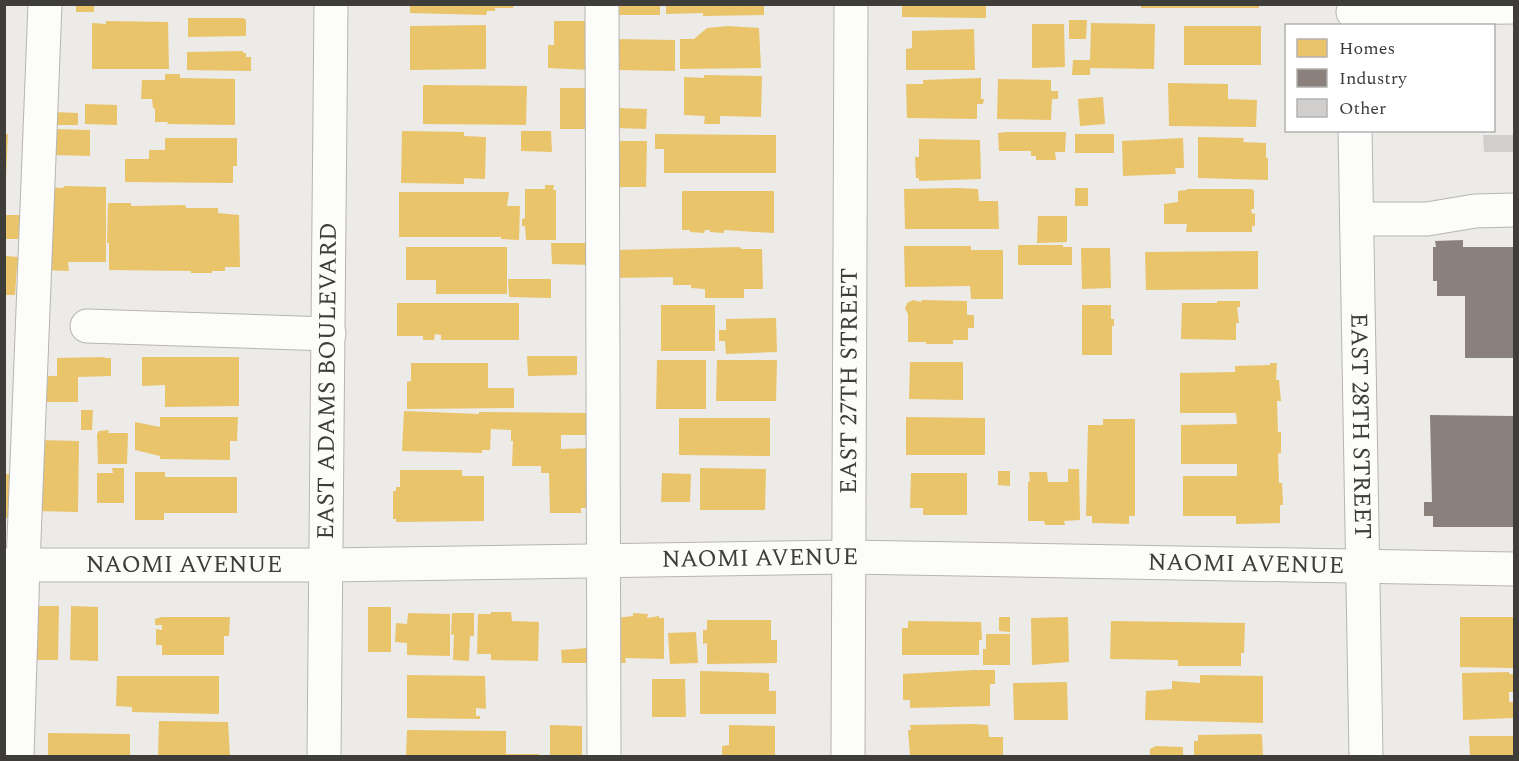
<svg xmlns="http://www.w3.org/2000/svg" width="1519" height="761" font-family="Spectral,serif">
  <rect width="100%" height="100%" fill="#ecebe7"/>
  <g fill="#e9c46a">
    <rect x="76" y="4" width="18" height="8"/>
    <polygon points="410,4 514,4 513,8 495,8 495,11 487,11 486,15 410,13"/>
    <polygon points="666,4 764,4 764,15 703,16 703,13 666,14"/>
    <polygon points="902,4 986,4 986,18 902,17"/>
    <rect x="1141" y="4" width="118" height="4"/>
    <rect x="618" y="5" width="42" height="10"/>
    <polygon points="188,18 243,18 246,20 246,36 188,37"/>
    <polygon points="1069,20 1087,20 1086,39 1069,39"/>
    <polygon points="106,21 168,22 169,69 92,69 92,23 106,24"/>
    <polygon points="554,21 591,21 591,70 548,68 548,45 554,45"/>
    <polygon points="1091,23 1155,24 1154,69 1090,68 1090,75 1072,75 1073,60 1090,60"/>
    <polygon points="1032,24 1064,24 1065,67 1032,68"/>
    <polygon points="486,25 486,69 410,70 410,26"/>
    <polygon points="728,26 759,28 761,68 680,69 680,39 694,39 707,28"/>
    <rect x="1184" y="26" width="77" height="39"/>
    <polygon points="974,29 975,70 906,70 906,49 912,48 912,31"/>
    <polygon points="616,39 675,40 675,71 616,70"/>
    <polygon points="243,51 243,53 246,53 246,57 251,57 251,71 187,70 187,52"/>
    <polygon points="165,74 180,74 180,78 235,79 235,125 167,124 168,122 155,122 155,109 153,108 152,99 141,99 142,80 165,80"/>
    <polygon points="704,75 762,76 761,117 720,116 720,124 704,124 705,116 684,115 684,77 704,78"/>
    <polygon points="981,78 981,99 984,99 983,104 977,104 977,119 907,118 906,84 923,84 923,80"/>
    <polygon points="998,79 1051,80 1051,91 1058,91 1058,99 1052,99 1051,120 997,119"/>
    <polygon points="1168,83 1228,84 1228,99 1257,100 1256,127 1169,126"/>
    <polygon points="423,85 527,86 526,125 423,124"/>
    <rect x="560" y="88" width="29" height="41"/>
    <polygon points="1103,97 1105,124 1080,126 1078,99"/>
    <polygon points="85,104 117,105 117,125 85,124"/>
    <polygon points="618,108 647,109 646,129 617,128"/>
    <polygon points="54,112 78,113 78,125 55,125"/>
    <polygon points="53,129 90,130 90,156 53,155"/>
    <polygon points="402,131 464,132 464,136 486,137 485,179 464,178 464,184 401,183"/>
    <polygon points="521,131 551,131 552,152 521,151"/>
    <polygon points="1006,132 1066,132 1065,152 1055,152 1056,160 1036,160 1036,156 1031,156 1031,151 999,151 998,133"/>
    <polygon points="4,134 8,134 6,178 4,178"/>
    <polygon points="655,134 776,135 776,173 664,173 664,149 655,149"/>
    <rect x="1075" y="134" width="39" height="19"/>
    <polygon points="1198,137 1244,138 1243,142 1266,143 1266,158 1268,158 1268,180 1198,178"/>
    <polygon points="165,138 237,138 237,166 233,166 233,183 125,182 125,159 149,159 149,150 165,150"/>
    <polygon points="1183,138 1184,168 1175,168 1176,174 1123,176 1122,141"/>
    <polygon points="919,139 980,140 981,179 919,181 919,178 916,178 915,157 919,157"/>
    <polygon points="615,141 647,141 646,187 615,187"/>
    <polygon points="545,185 554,185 553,190 556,190 556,240 526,240 525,226 522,226 522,219 525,218 525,189 545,189"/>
    <polygon points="64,186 106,187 106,262 68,262 69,271 43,270 45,187 63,188"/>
    <polygon points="958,188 978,189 979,201 998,201 999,229 905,229 904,189"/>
    <rect x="1075" y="188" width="13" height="18"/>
    <polygon points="1187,189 1252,189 1254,191 1254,209 1251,209 1252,214 1255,213 1255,226 1252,226 1252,232 1186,232 1187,224 1164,224 1164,204 1178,202 1178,191 1187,190"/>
    <polygon points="682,191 774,191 774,233 724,230 724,233 710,232 710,230 705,230 704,233 690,232 690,230 682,230"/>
    <polygon points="399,192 509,192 507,206 520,206 519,240 501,239 501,237 399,237"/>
    <polygon points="108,203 131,203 131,206 185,205 186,208 218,208 218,213 239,215 240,267 225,267 225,271 212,271 212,273 191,273 191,271 109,270 109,243 107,243"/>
    <rect x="4" y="215" width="18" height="24"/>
    <polygon points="1038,216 1067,216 1067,242 1037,243"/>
    <polygon points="551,243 592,243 591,265 552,264"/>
    <polygon points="1018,245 1063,245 1063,247 1072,247 1072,265 1018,265"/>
    <polygon points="904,246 971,246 971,250 1003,250 1003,299 971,299 970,286 905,287"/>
    <polygon points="406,247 507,247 507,294 436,294 436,280 406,280"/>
    <polygon points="740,247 741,249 762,249 763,289 744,289 744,298 705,298 705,289 691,288 691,285 673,285 673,277 614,278 614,250"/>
    <polygon points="1081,248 1110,248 1111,288 1082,289"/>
    <polygon points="1258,251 1258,289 1146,290 1145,252"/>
    <polygon points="5,256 19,257 19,266 17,266 15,295 5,295"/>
    <polygon points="508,279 551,279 551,298 509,297"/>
    <polygon points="913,300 921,302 922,300 967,301 967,315 974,315 974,328 968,328 968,340 953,340 953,344 926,344 926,342 908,342 908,314 905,309 907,303"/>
    <polygon points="1217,301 1240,301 1240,307 1237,307 1239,323 1236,323 1236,340 1181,339 1182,303 1217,303"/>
    <polygon points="397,303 519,303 519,340 441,340 441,335 435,334 434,340 423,340 423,336 397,336"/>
    <rect x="661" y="305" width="54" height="46"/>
    <polygon points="1082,305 1111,305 1111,319 1114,319 1114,326 1112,326 1112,355 1082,355"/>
    <polygon points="776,318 777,352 726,354 725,341 719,341 719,330 726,330 726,319"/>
    <polygon points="527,356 577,356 577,375 528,376"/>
    <polygon points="105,357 104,358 111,358 111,376 78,377 78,402 46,402 48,376 57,376 57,358"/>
    <polygon points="142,357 239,357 239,406 165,407 165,385 142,386"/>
    <polygon points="657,360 706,360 706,409 656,409"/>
    <polygon points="717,360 777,360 776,401 716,401"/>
    <polygon points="910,362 963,362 963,400 909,399"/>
    <polygon points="411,363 488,363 488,388 514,388 514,408 407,409 407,382 411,381"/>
    <polygon points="1270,363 1277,363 1276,380 1279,380 1281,401 1277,401 1278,432 1281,432 1281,453 1278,454 1279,483 1282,483 1283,505 1280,505 1280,523 1236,524 1236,516 1183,516 1183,476 1237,476 1237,464 1181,464 1181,425 1237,424 1236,413 1180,413 1180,373 1235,372 1235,366 1270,365"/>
    <polygon points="81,410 93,410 92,430 81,430"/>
    <polygon points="404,411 479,414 479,412 593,413 593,435 561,435 561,449 593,448 593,508 581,508 581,513 550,513 549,473 541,473 541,466 512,466 513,441 511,441 511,430 491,429 490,450 482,450 482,453 402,451"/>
    <polygon points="160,417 238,417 237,441 230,441 230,460 160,459 160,456 135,450 135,422 160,427"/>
    <polygon points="906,417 985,418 985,455 906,455"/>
    <polygon points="679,418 770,418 770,456 679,455"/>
    <polygon points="1103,419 1135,419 1135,516 1129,516 1129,524 1092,523 1092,516 1086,516 1088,425 1103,425"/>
    <polygon points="109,430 108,433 128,433 127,464 98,464 97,434 99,431"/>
    <polygon points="38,440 79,441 78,512 36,511"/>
    <polygon points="112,468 124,468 124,503 97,503 97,473 113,473"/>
    <polygon points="700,468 766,469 765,510 700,510"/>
    <polygon points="1068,469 1079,469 1080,520 1064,521 1065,525 1045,525 1044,521 1028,521 1028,482 1030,481 1029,472 1047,472 1048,482 1068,482"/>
    <polygon points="400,470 462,470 462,476 484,476 484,521 396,522 396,519 393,519 393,491 396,491 396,487 400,487"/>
    <polygon points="998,471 1010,471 1010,486 998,485"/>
    <polygon points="135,472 165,472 165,477 237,477 237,513 164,513 164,520 135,520"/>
    <polygon points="662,473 691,474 690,502 661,502"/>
    <polygon points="911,473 967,473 967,515 923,515 923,508 910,508"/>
    <polygon points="4,474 13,474 12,518 4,518"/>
    <polygon points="32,606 59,606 58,660 31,660"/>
    <polygon points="71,606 98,607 98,661 70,660"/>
    <rect x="368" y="607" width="23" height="45"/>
    <polygon points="491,612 511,612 512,621 539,622 538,661 491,660 491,654 477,654 478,614 491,614"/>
    <polygon points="408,613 450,614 450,656 407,655 407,643 395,642 396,623 407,624"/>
    <polygon points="452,613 474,613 474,636 470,636 469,661 453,660 454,634 451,635"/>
    <polygon points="633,613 648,614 647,618 659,616 659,618 664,618 664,659 625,658 626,663 615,663 616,618 633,616"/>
    <polygon points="162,617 230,617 229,636 224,636 224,655 162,655 162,645 156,645 156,629 162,630 162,625 155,625 155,619"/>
    <polygon points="999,617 1010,617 1010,632 999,631"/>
    <polygon points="1068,617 1069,662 1032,665 1031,618"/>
    <polygon points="1460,617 1514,617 1514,668 1460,667"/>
    <polygon points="707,620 771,620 771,640 777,640 777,663 707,664 707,643 703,644 703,630 707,630"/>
    <polygon points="908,621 981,622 982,640 979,640 979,655 902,655 902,628 908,628"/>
    <polygon points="1111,621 1245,623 1244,653 1241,653 1241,666 1178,666 1178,660 1110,659"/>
    <polygon points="696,632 698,663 670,664 668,633"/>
    <polygon points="986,634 1010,634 1010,665 983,665 983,649 986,649"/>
    <polygon points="588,648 589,663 562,663 561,650"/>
    <polygon points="974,670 995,670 995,684 990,684 990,706 910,708 910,700 903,700 903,674"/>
    <polygon points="700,671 769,673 769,691 776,691 776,714 700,714"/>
    <polygon points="1509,672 1509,674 1514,674 1514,692 1509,692 1509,702 1514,702 1514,718 1463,720 1462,673"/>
    <polygon points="407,675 485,676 486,709 476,708 476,716 480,716 480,719 407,718"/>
    <polygon points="1200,675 1263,676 1263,723 1145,720 1146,691 1172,689 1172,681 1200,683"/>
    <polygon points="117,676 219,676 219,714 132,712 132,707 116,706"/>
    <polygon points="652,679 685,679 686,717 652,717"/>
    <polygon points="1067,682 1068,720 1014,720 1013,683"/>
    <polygon points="159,721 228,722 230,756 158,756"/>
    <polygon points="972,724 988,725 989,737 1003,737 1003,756 910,756 908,730 911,730 910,725"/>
    <polygon points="550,725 582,726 582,756 550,756"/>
    <polygon points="729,725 775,726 775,756 722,756 722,746 729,745"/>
    <polygon points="407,730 506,731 506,754 539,754 539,756 406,756"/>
    <polygon points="48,733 130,734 130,756 48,756"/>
    <polygon points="1260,734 1262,735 1263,756 1194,756 1194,741 1198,741 1198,735"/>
    <polygon points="1469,736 1514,736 1514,756 1470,755"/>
    <polygon points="1156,746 1183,747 1183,756 1150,756 1150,749"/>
  </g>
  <g fill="#8a817c">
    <polygon points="1463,240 1463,247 1514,247 1514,358 1465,358 1465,296 1437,296 1437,281 1433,281 1433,247 1436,247 1435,241"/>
    <polygon points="1430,415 1514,416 1514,527 1433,527 1433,516 1424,516 1424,502 1432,502"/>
  </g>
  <polygon fill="#d1cfce" points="1483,135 1514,135 1514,152 1484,152"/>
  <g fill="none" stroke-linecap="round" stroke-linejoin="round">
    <g stroke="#b6b5b2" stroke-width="35">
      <g id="minor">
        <polyline points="602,4 604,756"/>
        <polyline points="1353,12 1423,8 1514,7"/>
        <path id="s1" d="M1355,130L1366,756"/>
        <polyline points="1357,219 1427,219 1475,211 1514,210"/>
        <polyline points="87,326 329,334"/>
        <path id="s2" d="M4,565H327L848,557L1514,569"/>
        <polyline points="17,756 23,565 45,4"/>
        <path id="s3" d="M324,756L331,4"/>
        <path id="s4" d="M848,756L851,4"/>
      </g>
    </g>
    <use href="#minor" stroke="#fcfcfb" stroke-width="33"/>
  </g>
  <g text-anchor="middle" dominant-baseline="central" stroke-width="6" stroke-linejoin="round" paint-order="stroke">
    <g font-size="24" fill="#3e3d39" stroke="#fff">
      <text stroke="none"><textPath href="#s4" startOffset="375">EAST 27TH STREET</textPath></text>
      <text stroke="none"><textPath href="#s3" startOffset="375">EAST ADAMS BOULEVARD</textPath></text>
      <text stroke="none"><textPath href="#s1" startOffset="296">EAST 28TH STREET</textPath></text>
      <text stroke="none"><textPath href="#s2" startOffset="756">NAOMI AVENUE</textPath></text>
      <text stroke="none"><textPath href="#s2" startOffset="1242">NAOMI AVENUE</textPath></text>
      <text stroke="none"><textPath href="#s2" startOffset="180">NAOMI AVENUE</textPath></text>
    </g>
  </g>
  <rect width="1519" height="761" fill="none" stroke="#3e3d39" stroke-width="12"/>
  <rect x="1285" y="24" width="210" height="108" fill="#ffffff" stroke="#b2b1b0" stroke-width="1.5"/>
  <rect x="1297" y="39" width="30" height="18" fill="#e9c46a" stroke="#b2b1b0" stroke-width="1.5"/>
  <text x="1339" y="54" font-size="18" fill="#3e3d39">Homes</text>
  <rect x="1297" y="69" width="30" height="18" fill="#8a817c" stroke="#b2b1b0" stroke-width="1.5"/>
  <text x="1339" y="84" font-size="18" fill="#3e3d39">Industry</text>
  <rect x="1297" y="99" width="30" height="18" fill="#d1cfce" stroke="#b2b1b0" stroke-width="1.5"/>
  <text x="1339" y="114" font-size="18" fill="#3e3d39">Other</text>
</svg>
